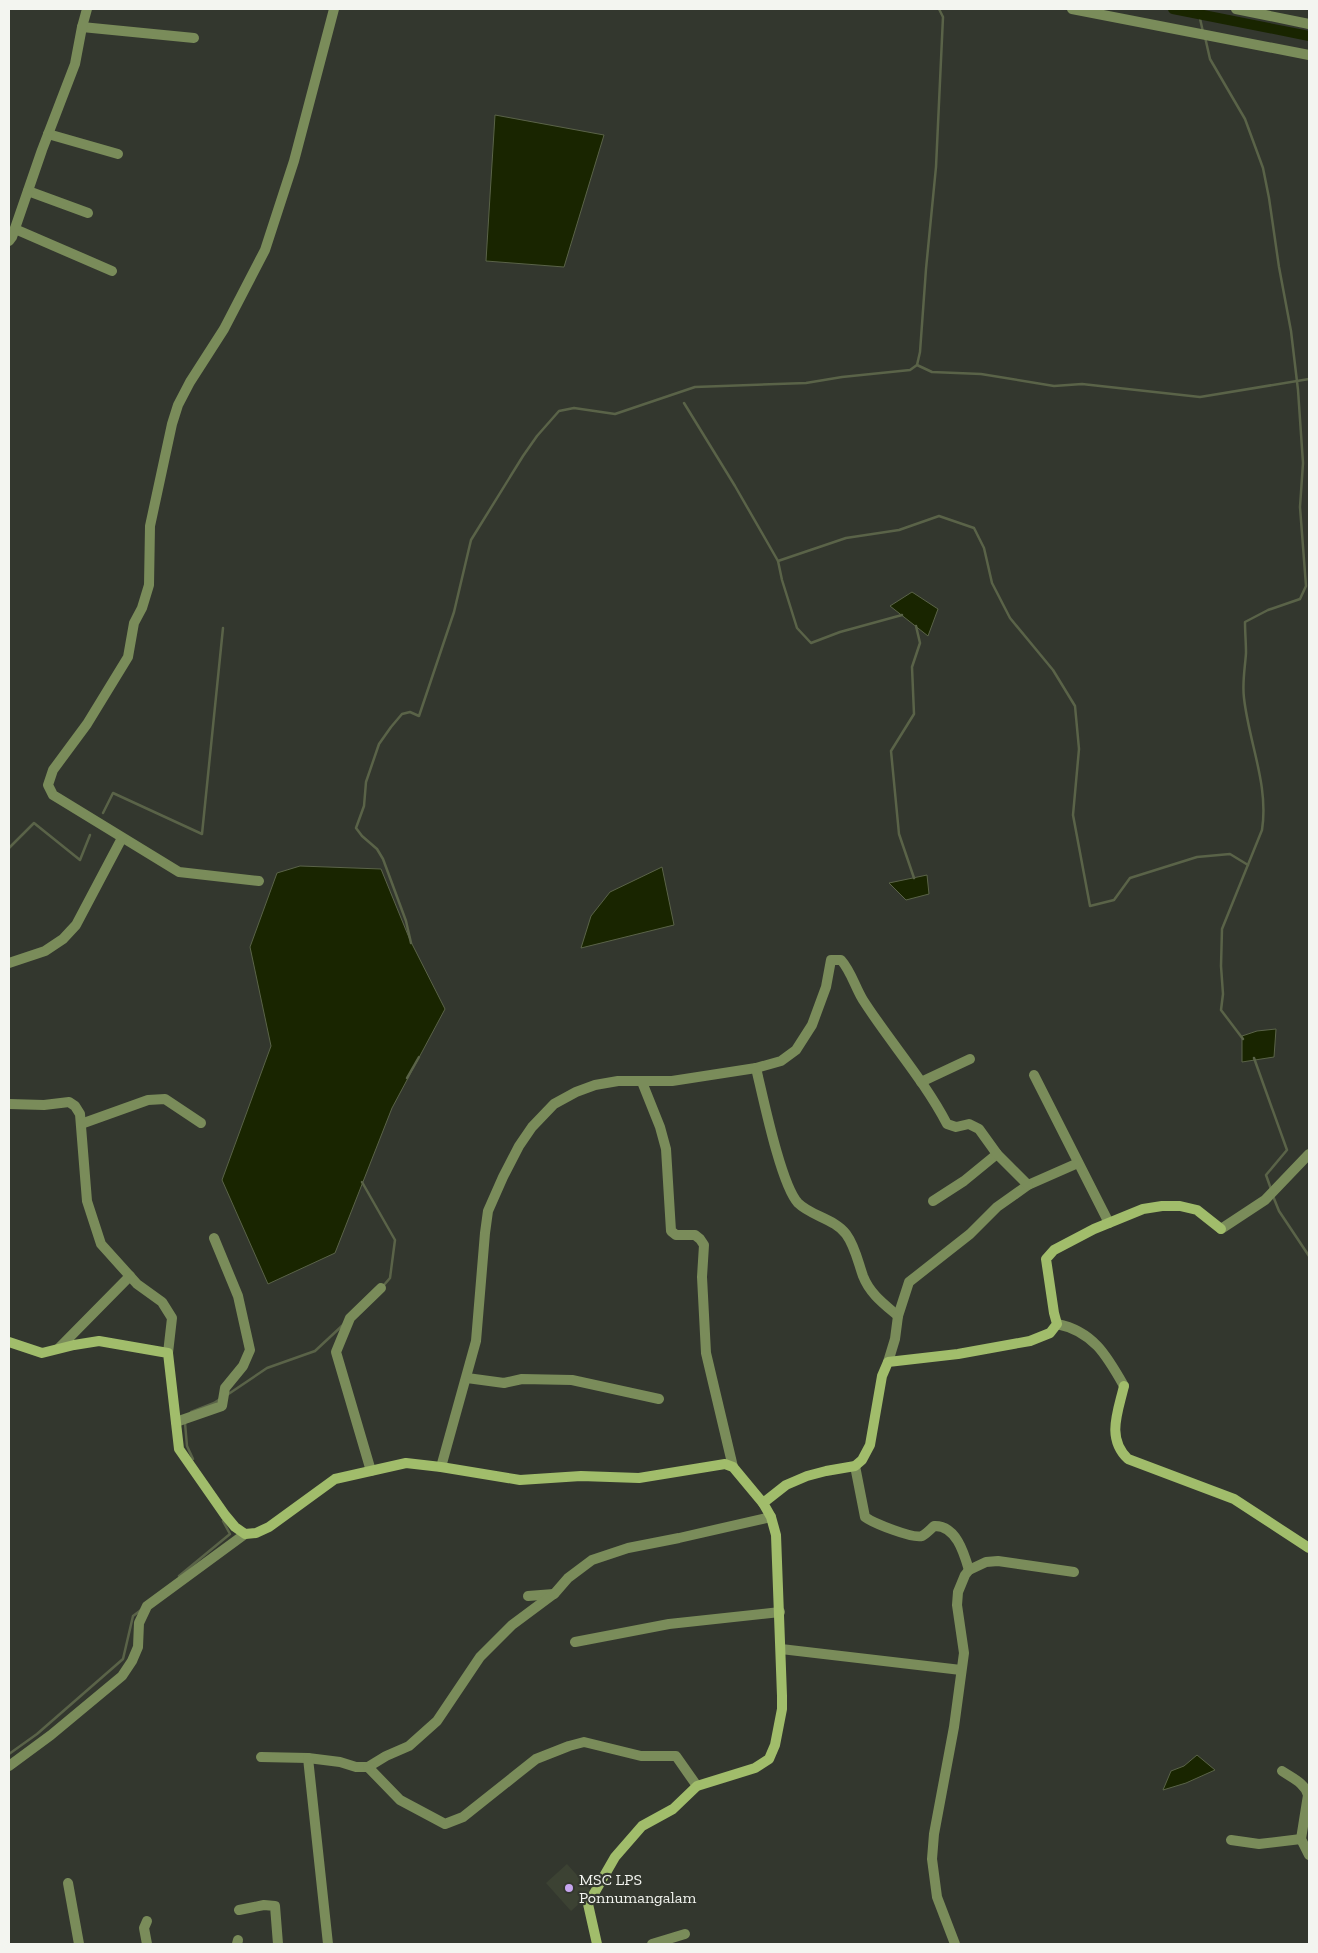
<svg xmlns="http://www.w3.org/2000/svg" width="1318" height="1953" font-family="'Zilla Slab',serif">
  <rect width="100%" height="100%" fill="#33372e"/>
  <polygon fill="#3c4233" points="567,1864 592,1892 571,1911 546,1883"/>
  <g fill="#192500" stroke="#5a6348">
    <polygon points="495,115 604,135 564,267 486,261"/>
    <polygon points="912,592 938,609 928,636 890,606"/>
    <polygon points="300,866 381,869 410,940 445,1009 392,1108 335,1253 268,1284 222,1180 271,1046 250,947 277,873"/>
    <polygon points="662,867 674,925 581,948 591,916 610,892"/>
    <polygon points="927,875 929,894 906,900 889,883"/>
    <polygon points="1276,1029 1274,1057 1242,1062 1242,1036 1257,1031"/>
    <polygon points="1197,1755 1215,1770 1186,1783 1163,1790 1171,1771 1184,1766"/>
  </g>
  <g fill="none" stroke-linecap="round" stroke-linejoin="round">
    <g stroke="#5a6348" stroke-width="2.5">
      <polyline points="1199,14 1203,32"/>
      <path d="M1205,37L1210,59L1245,119L1263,168L1269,198L1279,267L1291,331L1298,390L1303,463L1300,507L1306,586L1300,599L1268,610L1245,622C1245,632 1246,643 1246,653C1245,668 1242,683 1244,698C1249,743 1269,785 1262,830L1222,929L1221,966L1223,994L1221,1010L1243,1039"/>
      <polyline points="917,365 932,372 981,374 1054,386 1082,384 1200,397 1309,379"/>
      <polyline points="684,403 735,486 778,561 846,538 899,530 939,516 974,528 984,548 992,583 1010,618 1053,670 1075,706 1079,749 1073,815 1090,906 1114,900 1130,878 1197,857 1230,854 1248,865"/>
      <polyline points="778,561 782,580 797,628 811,643 840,632 902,615"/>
      <polyline points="103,813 113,793 202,834 223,628"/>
      <polyline points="9,848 34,823 80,860 90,835"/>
      <polyline points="914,878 899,834 891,751 914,714 912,667 920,643 916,626"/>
      <polyline points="411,943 406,921 383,859 377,849 362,836 356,828 364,806 366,782 379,744 391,727 402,714 410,712 419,716 454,612 471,540 523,456 537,436 559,411 574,408 615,414 695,387 806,383 842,377 910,370 917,365 920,352 926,269 936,167 943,17 939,9"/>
      <polyline points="1254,1058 1287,1150 1266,1175 1271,1189"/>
      <polyline points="407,1078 419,1057"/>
      <polyline points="362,1182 395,1240 390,1278 384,1285"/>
      <polyline points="1273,1196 1279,1211 1309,1256"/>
      <polyline points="227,1395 267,1368 315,1351 344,1324"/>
      <polyline points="191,1412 214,1403 220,1399"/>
      <polyline points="185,1423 187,1446 193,1459"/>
      <polyline points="179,1576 230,1534 223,1521"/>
      <polyline points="9,1754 37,1734 123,1659 133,1616 141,1610"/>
    </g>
    <polyline stroke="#192500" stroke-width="10" points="1173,9 1309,36"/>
    <g stroke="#7a8c5a" stroke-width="10">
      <polyline points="1072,9 1309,55"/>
      <polyline points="1236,9 1309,24"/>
      <polyline points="82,27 194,38"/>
      <polyline points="48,134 118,154"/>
      <polyline points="28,191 88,213"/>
      <polyline points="15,229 112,271"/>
      <polyline points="9,241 12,237 42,150 75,64 82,27 87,9"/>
      <polyline points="259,881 179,872 58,798 53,795 48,785 53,770 87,724 128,657 134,623 142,608 149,585 150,526 172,424 178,405 190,382 224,329 265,250 294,161 334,9"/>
      <polyline points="9,963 45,951 63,939 76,925 122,838"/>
      <path d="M756,1068C763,1097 781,1185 798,1203C811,1216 835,1219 846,1234C855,1246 858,1262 863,1276C870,1294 884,1304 898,1316"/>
      <polyline points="1034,1075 1109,1223"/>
      <polyline points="642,1082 660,1127 666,1149 671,1231 676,1235 695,1235 700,1239 704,1245 702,1277 706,1353 733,1467"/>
      <polyline points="921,1082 970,1059"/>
      <polyline points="9,1104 44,1105 69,1102 75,1106 80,1114 87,1201 101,1244 137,1284 162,1302 172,1318 168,1353"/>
      <polyline points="81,1124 148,1100 165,1099 201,1123"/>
      <polyline points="933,1201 964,1181 997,1154"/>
      <polyline points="1221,1229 1265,1200 1309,1154"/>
      <path d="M1057,1324C1093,1331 1107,1356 1124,1386"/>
      <polyline points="59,1348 130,1276"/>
      <polyline points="888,1362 895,1339 898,1316 909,1282 970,1234 997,1207 1028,1185 1078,1163"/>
      <polyline points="467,1378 504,1383 522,1379 572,1380 659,1399"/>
      <polyline points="176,1422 222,1406 225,1388 243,1366 250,1350 238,1296 214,1238"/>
      <path d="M855,1466L865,1517C873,1523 913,1539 922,1536C926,1534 931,1529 934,1526C956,1525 964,1553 969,1570"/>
      <path d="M441,1467L476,1341L485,1233L488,1211L503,1177L519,1146L532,1127L554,1104L576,1092L595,1085L618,1081H672L756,1068L781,1061L796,1050L812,1025L826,987L831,960H841C851,971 855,987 863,1000C890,1042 924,1080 947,1124L956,1127L969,1124L979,1129L997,1154L1028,1185"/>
      <polyline points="371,1471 336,1352 350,1318 381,1288"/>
      <polyline points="528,1596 554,1594"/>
      <polyline points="575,1642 669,1624 780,1612"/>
      <polyline points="781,1649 961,1670"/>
      <polyline points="261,1757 308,1758 340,1762 356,1767 368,1767 386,1756 409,1746 437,1721 480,1657 512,1625 555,1593 568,1578 592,1560 628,1548 679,1538 771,1517"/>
      <polyline points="308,1758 328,1944"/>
      <polyline points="9,1766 51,1735 122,1676 132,1661 138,1647 139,1623 147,1606 245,1534"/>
      <polyline points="368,1767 400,1800 445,1824 463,1817 536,1759 569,1746 584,1742 641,1756 676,1756 697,1786"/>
      <path d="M1282,1771C1292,1778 1305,1783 1308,1795L1301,1839L1309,1855"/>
      <polyline points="1231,1840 1259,1844 1301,1839"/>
      <polyline points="68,1883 79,1944"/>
      <polyline points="239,1910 264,1905 275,1906 278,1944"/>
      <polyline points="147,1944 144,1928 147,1921"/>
      <polyline points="237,1944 238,1940"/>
      <polyline points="652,1944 685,1934"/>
      <polyline points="955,1944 937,1897 932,1859 934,1834 954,1727 964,1653 957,1605 958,1592 965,1575 969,1570 986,1562 998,1561 1074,1572"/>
    </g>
    <g stroke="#a1bd6b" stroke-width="10">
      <polyline points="9,1342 42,1353 74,1345 99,1341 168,1353 179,1449 225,1515 235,1527 245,1534 256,1533 269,1527 335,1479 406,1463 441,1467 520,1480 581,1476 639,1478 725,1464 733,1467 763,1503"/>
      <path d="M1124,1386C1118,1412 1106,1438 1128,1459L1234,1499L1309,1548"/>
      <polyline points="597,1944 588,1904 615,1857 642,1826 673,1809 697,1786 755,1768 769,1759 775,1745 782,1709 782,1696 776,1535 771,1517 763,1503 786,1485 807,1476 826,1471 855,1466 862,1460 870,1445 882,1376 888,1362 958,1354 1030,1341 1050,1333 1057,1324 1054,1313 1046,1259 1054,1250 1094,1229 1143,1209 1162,1206 1180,1206 1197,1210 1221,1229"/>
    </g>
  </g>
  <circle fill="#c7a6ef" stroke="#33372e" stroke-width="2" cx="569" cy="1888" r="5"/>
  <g text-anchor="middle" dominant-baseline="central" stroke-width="4.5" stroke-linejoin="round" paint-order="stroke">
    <g font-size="16" fill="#f3f5f0" stroke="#33372e" text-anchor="start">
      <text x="579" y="1879">MSC LPS<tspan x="579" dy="18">Ponnumangalam</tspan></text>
    </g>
  </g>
  <rect width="1318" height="1953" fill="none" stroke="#f3f5f0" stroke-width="20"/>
</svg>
